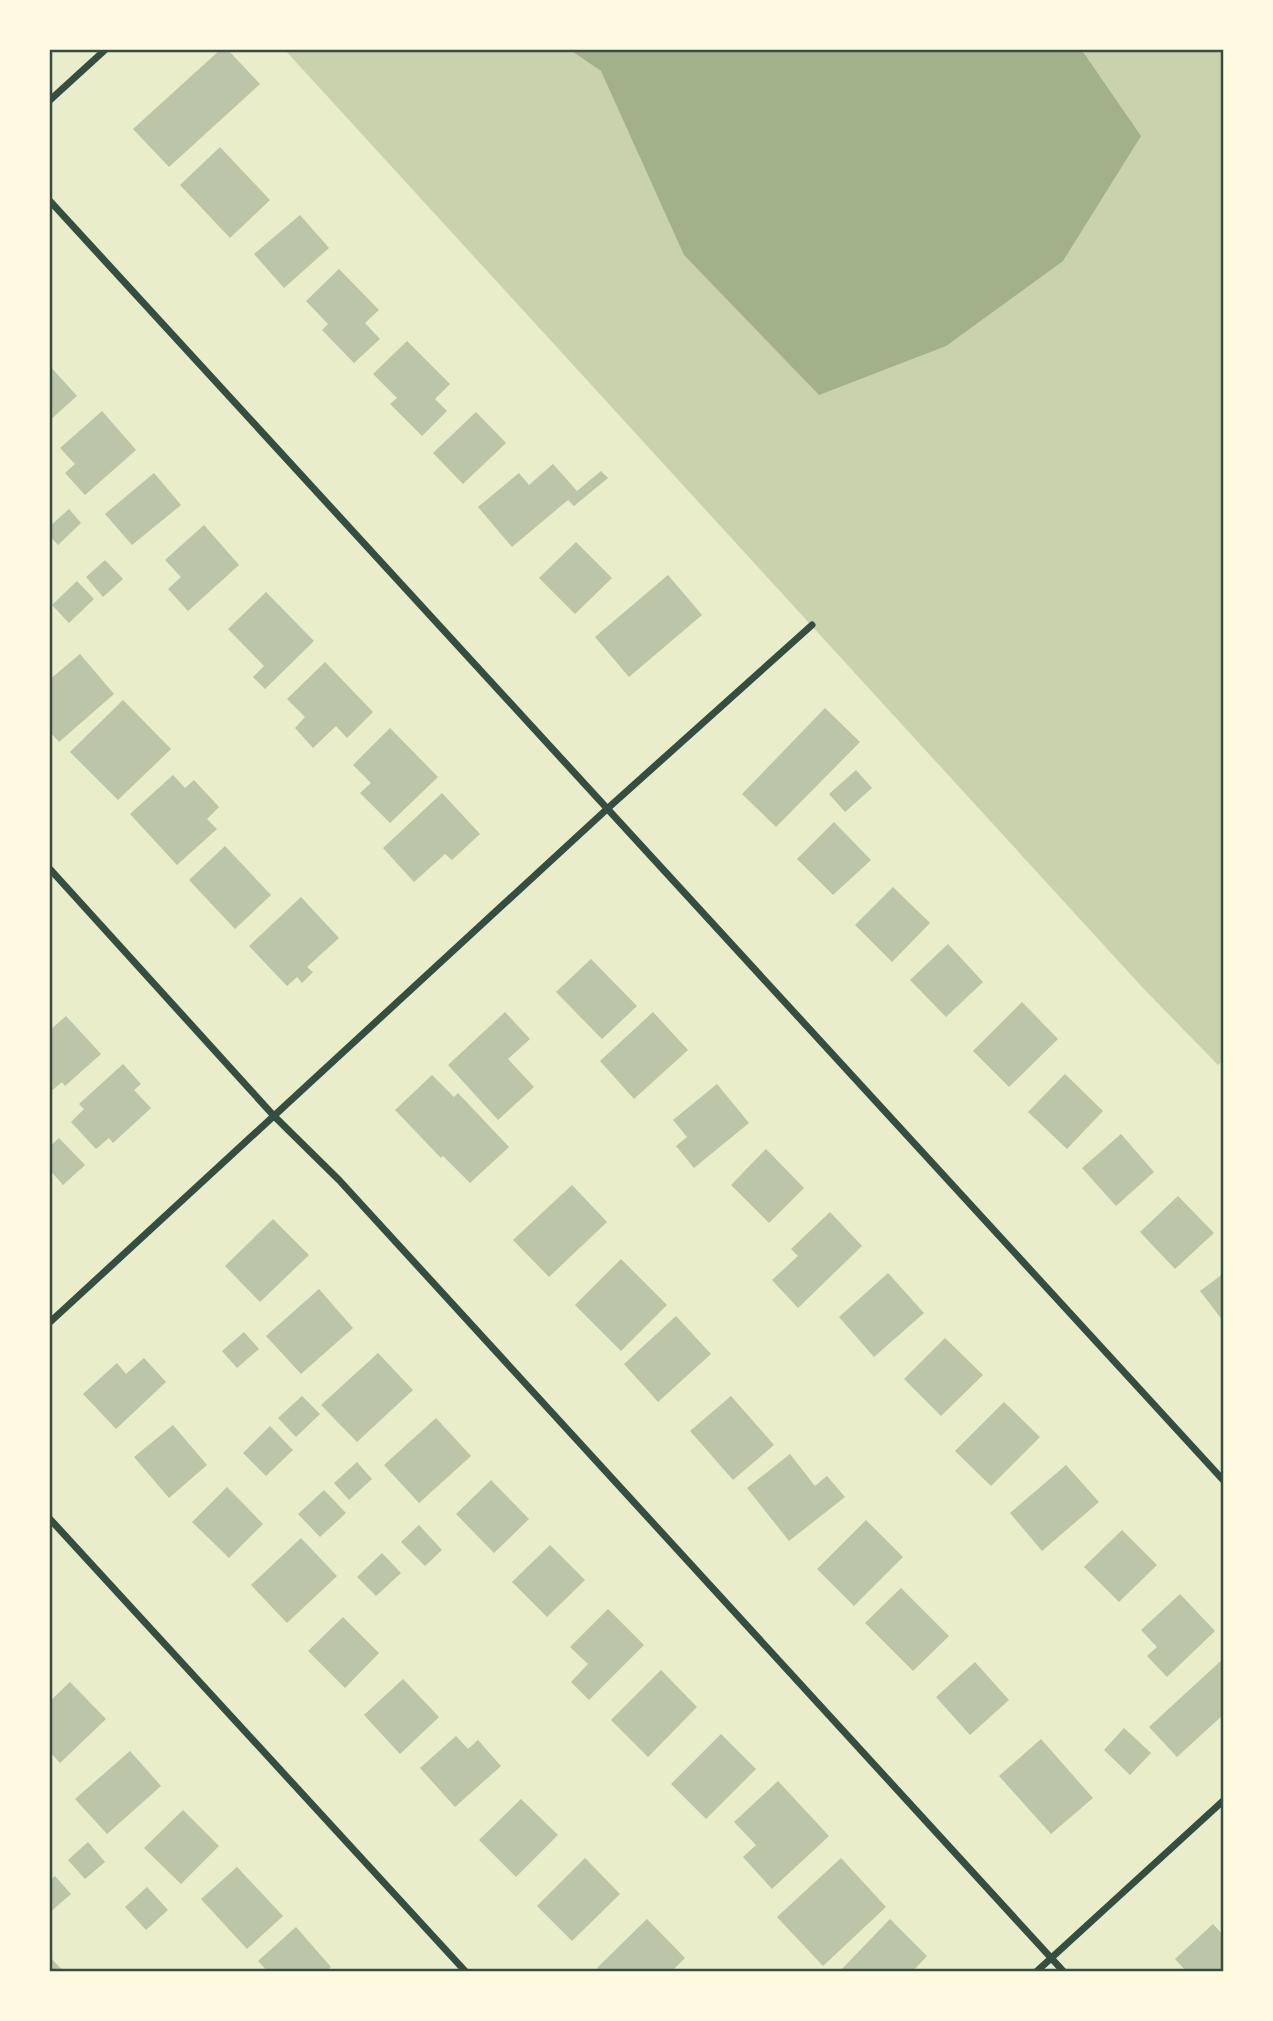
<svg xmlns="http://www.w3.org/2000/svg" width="1273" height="2021" font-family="'IBM Plex Sans',sans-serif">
  <rect width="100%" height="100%" fill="#e9edc9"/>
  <polygon fill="#cad2ad" points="284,49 1224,49 1224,1060 1218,1065 1143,988"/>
  <polygon fill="#a3b18a" points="569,49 1081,49 1141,136 1063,261 946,346 819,395 684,255 601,71"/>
  <g fill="#bcc5a7">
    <polygon points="221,49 227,49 260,84 169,167 133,129"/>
    <polygon points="220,147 270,200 230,238 180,185"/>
    <polygon points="300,215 329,248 284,288 254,254"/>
    <polygon points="339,269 379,310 365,323 380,339 354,363 322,330 328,324 306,301"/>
    <polygon points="407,341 450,384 435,399 447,411 422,436 390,404 397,398 373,374"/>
    <polygon points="49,365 77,396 49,421"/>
    <polygon points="102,411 136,450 85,495 65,473 75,464 60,448"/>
    <polygon points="476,412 506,443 463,484 433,453"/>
    <polygon points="553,464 577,491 601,471 608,478 574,506 568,500 512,547 478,507 519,473 529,485"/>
    <polygon points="154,473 181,505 132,545 105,514"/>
    <polygon points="69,509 81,523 58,545 49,535 49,527"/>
    <polygon points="204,525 239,565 188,611 168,589 181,577 165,560"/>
    <polygon points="576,542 612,578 575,614 539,578"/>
    <polygon points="105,560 123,579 103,597 86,577"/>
    <polygon points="668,575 702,615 629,677 595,637"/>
    <polygon points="77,581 94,599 69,623 52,605"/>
    <polygon points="266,592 314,641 265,689 253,677 264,666 228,629"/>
    <polygon points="80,654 114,694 59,742 49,731 49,680"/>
    <polygon points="325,662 373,712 347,738 336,726 313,748 295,728 305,717 287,699"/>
    <polygon points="123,700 171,749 118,800 70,752"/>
    <polygon points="825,708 860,742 776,827 742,794"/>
    <polygon points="390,728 438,777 390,823 360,793 371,783 353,765"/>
    <polygon points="856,770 872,788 845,812 829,794"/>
    <polygon points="173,775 185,788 194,780 219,807 207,819 217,829 177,865 130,814"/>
    <polygon points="442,793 480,834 452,860 445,854 414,882 383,848"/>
    <polygon points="834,822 871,860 833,895 797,859"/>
    <polygon points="225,846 271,895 235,929 189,880"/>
    <polygon points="893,887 930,923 892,962 855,925"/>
    <polygon points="301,897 339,938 307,967 313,972 302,983 297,977 287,986 249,946"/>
    <polygon points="948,944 983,982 946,1017 910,980"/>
    <polygon points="591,959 637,1006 602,1039 556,992"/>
    <polygon points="1022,1002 1058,1039 1009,1087 973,1051"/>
    <polygon points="505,1012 530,1039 508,1059 534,1087 498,1120 448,1065"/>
    <polygon points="653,1012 688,1050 634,1099 600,1061"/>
    <polygon points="66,1016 101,1054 65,1086 62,1082 49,1093 49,1031"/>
    <polygon points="123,1064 141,1084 134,1090 151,1108 113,1143 109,1138 96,1149 71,1122 84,1109 79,1104"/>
    <polygon points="1065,1074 1103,1111 1067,1149 1028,1112"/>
    <polygon points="432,1075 454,1097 458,1093 509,1147 470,1183 443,1156 441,1158 395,1110"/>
    <polygon points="717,1084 749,1123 694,1168 676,1146 687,1137 673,1120"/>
    <polygon points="1121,1134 1154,1172 1116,1206 1082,1168"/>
    <polygon points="59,1138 85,1165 63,1185 49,1169 49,1147"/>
    <polygon points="766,1149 804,1188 769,1223 731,1185"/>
    <polygon points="572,1185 607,1222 549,1277 513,1240"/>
    <polygon points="1178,1196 1214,1233 1175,1269 1140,1232"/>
    <polygon points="830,1212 862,1246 798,1308 772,1280 798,1256 791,1249"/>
    <polygon points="273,1219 309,1255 260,1302 225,1266"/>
    <polygon points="621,1259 667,1305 621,1351 575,1305"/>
    <polygon points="888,1273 924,1313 874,1357 839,1317"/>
    <polygon points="1224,1273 1224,1322 1200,1291"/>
    <polygon points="319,1289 353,1328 301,1374 266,1336"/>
    <polygon points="676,1316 711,1354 658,1402 624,1364"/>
    <polygon points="244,1332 259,1349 237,1368 222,1351"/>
    <polygon points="945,1338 983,1375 941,1416 904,1379"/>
    <polygon points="378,1353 413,1390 357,1442 321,1405"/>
    <polygon points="144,1358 166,1382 116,1429 83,1394 117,1363 126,1374"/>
    <polygon points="302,1396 320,1414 296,1437 278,1418"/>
    <polygon points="731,1396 774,1445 733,1480 690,1431"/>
    <polygon points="1004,1402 1040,1437 991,1486 955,1451"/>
    <polygon points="436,1418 471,1456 419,1503 384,1465"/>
    <polygon points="173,1425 207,1465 169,1498 134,1457"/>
    <polygon points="270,1426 293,1450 266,1476 243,1453"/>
    <polygon points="790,1454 815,1486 827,1476 845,1497 789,1541 747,1488"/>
    <polygon points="357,1462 372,1479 349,1500 334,1483"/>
    <polygon points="1066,1465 1099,1502 1042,1551 1010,1513"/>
    <polygon points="491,1480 529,1519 494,1553 456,1514"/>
    <polygon points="227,1487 263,1524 229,1558 192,1522"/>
    <polygon points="324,1490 346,1513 320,1537 298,1514"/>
    <polygon points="866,1520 903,1557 854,1606 817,1569"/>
    <polygon points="419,1525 442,1550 425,1566 401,1542"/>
    <polygon points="1122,1530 1157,1565 1119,1602 1084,1567"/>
    <polygon points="301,1538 337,1576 287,1623 251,1585"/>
    <polygon points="550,1545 585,1580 547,1617 512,1582"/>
    <polygon points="382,1553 401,1573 376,1596 357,1577"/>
    <polygon points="901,1588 949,1636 913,1671 865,1623"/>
    <polygon points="1180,1594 1215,1631 1167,1677 1147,1656 1157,1647 1141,1630"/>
    <polygon points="608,1609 644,1645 589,1700 571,1682 588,1664 570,1647"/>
    <polygon points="343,1617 379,1653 345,1688 308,1651"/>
    <polygon points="1224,1658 1224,1714 1177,1757 1149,1727"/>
    <polygon points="975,1662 1009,1700 970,1735 936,1697"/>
    <polygon points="661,1670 697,1707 648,1757 611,1720"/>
    <polygon points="403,1679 439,1717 400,1754 364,1715"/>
    <polygon points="70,1682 106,1719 60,1763 49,1751 49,1702"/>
    <polygon points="1124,1728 1151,1753 1130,1775 1104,1750"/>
    <polygon points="721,1734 756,1769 706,1819 671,1784"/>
    <polygon points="456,1736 468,1749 478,1740 501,1766 455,1807 420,1768"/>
    <polygon points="1041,1739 1093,1798 1051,1834 999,1776"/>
    <polygon points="130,1751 161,1786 107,1834 75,1799"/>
    <polygon points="778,1781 829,1836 772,1889 743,1857 756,1845 734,1822"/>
    <polygon points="521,1799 558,1835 516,1877 479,1840"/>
    <polygon points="183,1810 219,1846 181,1884 144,1848"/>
    <polygon points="88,1842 105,1862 85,1879 68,1860"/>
    <polygon points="585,1858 620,1894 572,1941 537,1906"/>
    <polygon points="841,1858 886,1907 823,1966 777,1917"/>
    <polygon points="237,1867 283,1916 247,1949 201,1899"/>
    <polygon points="55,1876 71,1894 49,1913 49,1881"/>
    <polygon points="147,1887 168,1910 146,1930 125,1907"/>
    <polygon points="647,1919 685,1958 671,1972 602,1972 597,1968"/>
    <polygon points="890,1919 927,1956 912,1972 839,1972"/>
    <polygon points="1213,1924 1224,1936 1224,1972 1187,1972 1175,1959"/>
    <polygon points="296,1927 331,1967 325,1972 268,1972 258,1961"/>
    <polygon points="49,1956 64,1972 49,1972"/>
  </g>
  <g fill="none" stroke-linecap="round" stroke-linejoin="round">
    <g stroke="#344e41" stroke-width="7">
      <polyline points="49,101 106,49"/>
      <polyline points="49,200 1224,1481"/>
      <polyline points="49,868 274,1116 339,1180 1064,1972"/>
      <polyline points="49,1323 607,809 812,625"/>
      <polyline points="49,1518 466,1972"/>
      <polyline points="1036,1972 1224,1800"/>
    </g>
  </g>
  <rect width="1273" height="2021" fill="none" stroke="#fefae0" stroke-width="102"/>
  <rect x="51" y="51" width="1171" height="1919" fill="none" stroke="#344e41" stroke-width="2.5"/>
</svg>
